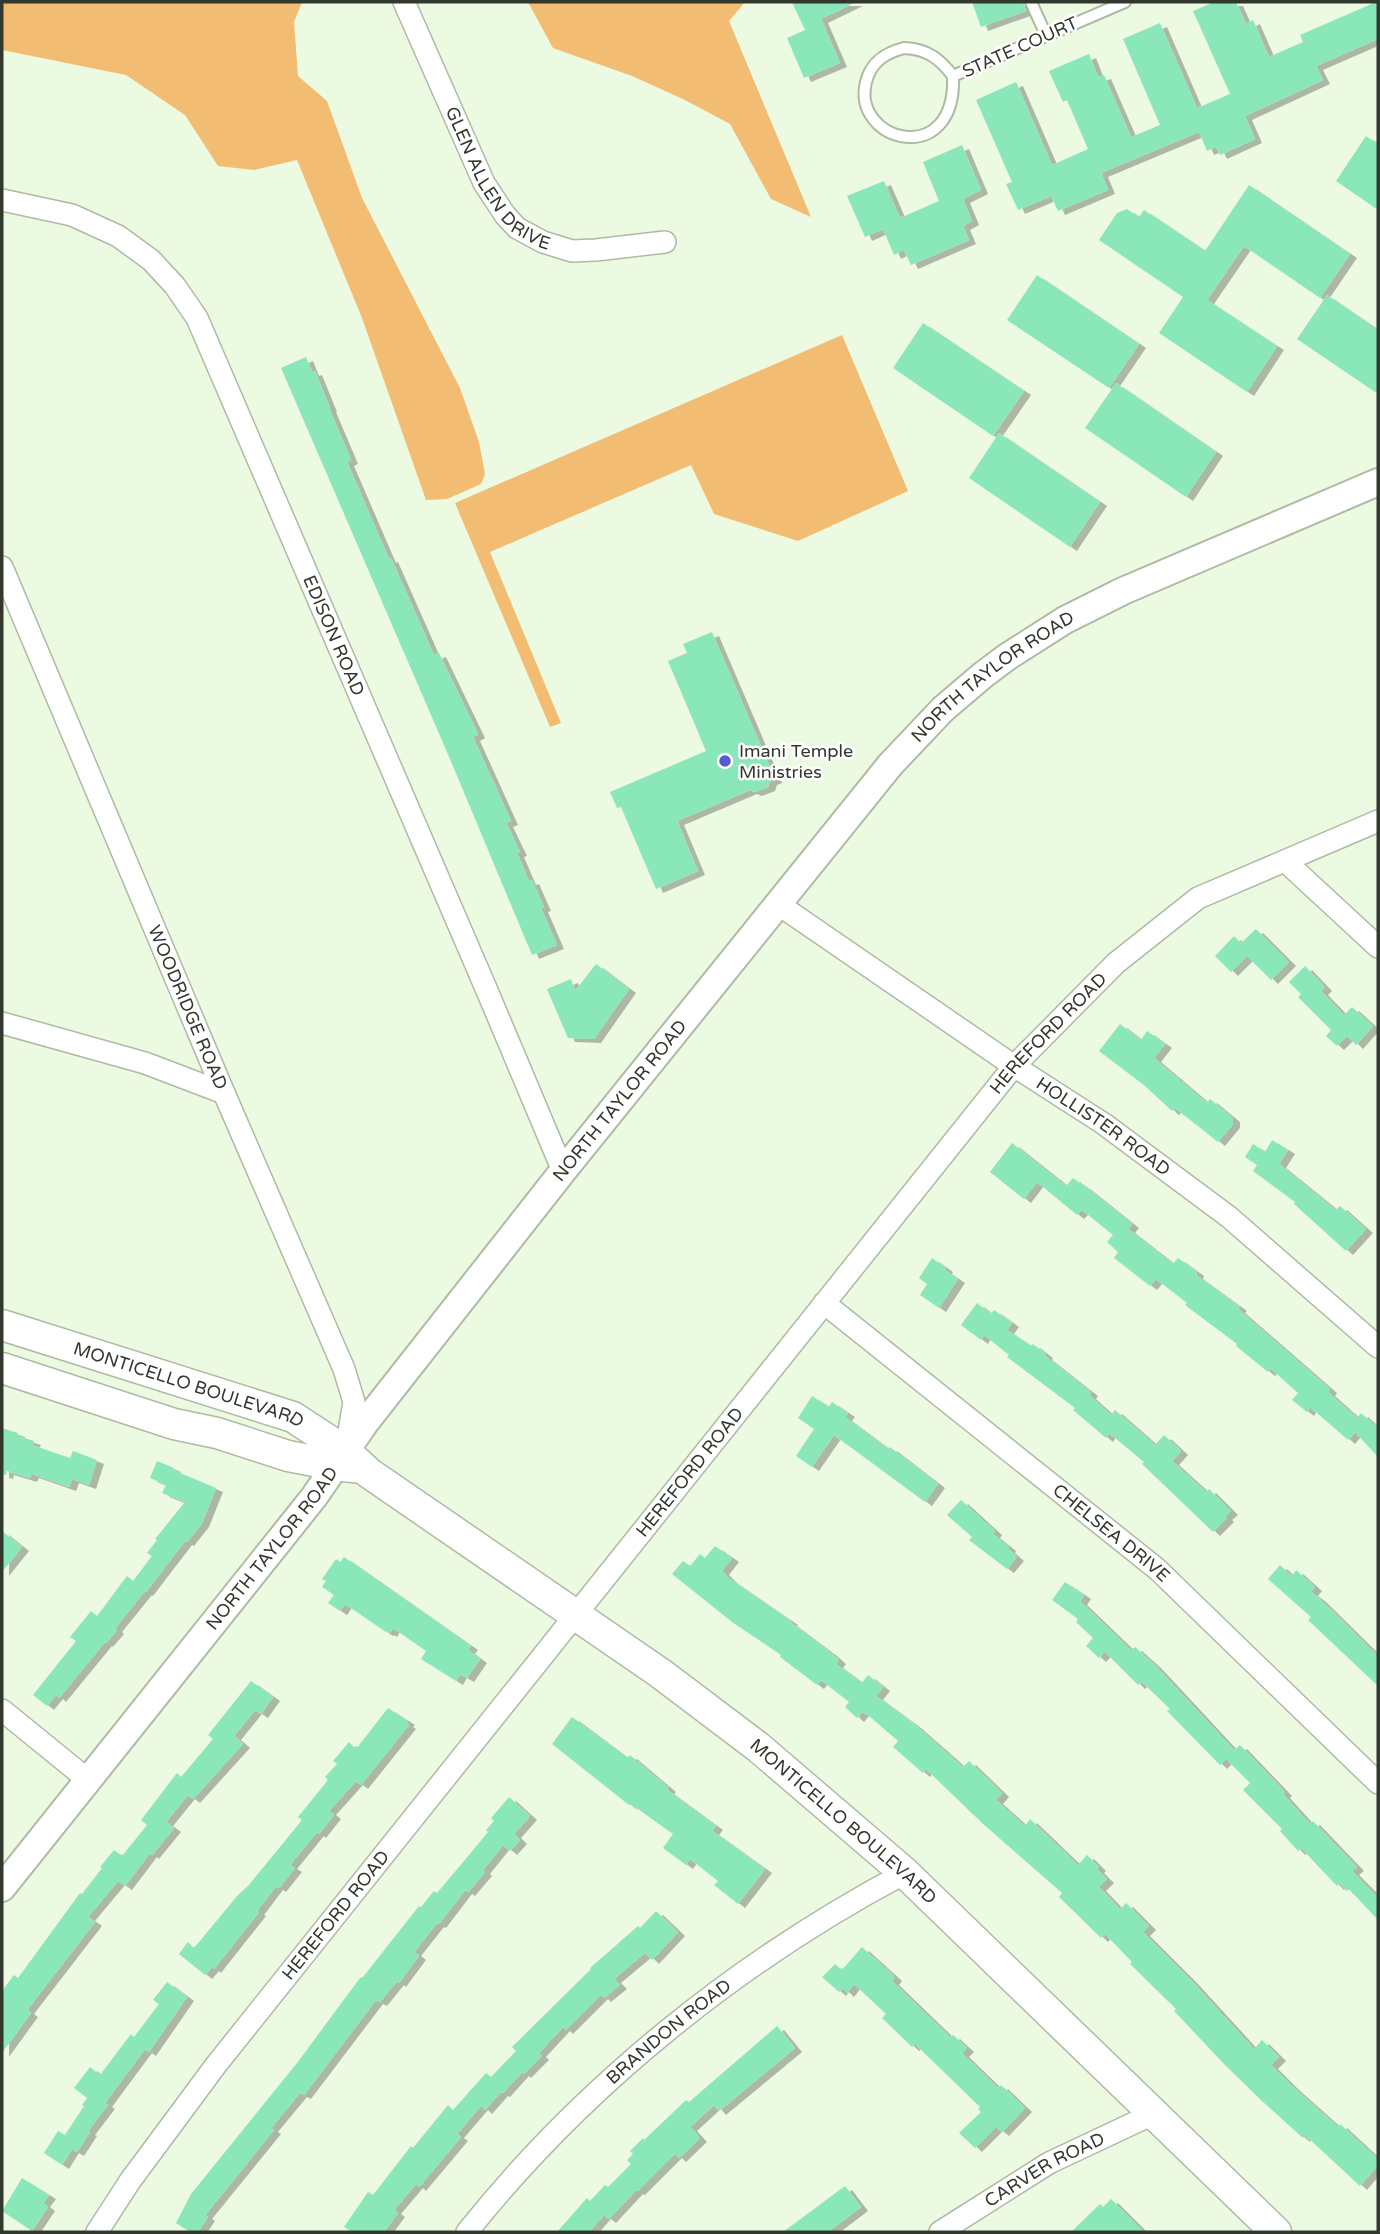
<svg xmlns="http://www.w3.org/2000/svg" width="1380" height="2234" font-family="'Varela Round',sans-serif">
  <defs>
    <filter id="shadow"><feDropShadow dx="7" dy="4" stdDeviation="0" flood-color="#0004"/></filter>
  </defs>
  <rect width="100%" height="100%" fill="#ecfae2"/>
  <g fill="#f2bd73">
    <polygon points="2,2 302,2 294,22 298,76 327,101 362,198 460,388 479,442 485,474 481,484 447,499 426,500 362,318 297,160 254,170 218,166 185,115 126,75 2,50"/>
    <polygon points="528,2 745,2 729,21 811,217 771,199 730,124 685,100 632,76 553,48"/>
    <polygon points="842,335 908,491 798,541 714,514 691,465 490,552 561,723 550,727 455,503"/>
  </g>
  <g fill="#8ae7b9" filter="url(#shadow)">
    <polygon points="792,2 856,2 821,19 840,63 804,78 787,38 805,30"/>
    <polygon points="972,2 1023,2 1026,11 981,27"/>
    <polygon points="1214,2 1236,2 1246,24 1253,20 1269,57 1303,42 1300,35 1376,2 1378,2 1378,39 1316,66 1323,80 1245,116 1255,139 1220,155 1216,147 1207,151 1199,132 1101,173 1108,190 1058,211 1051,196 1018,210 1006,184 1012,182 976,100 1016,82 1052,165 1088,149 1067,100 1063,102 1049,71 1089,54 1098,77 1104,75 1131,137 1160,125 1123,39 1160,23 1197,108 1230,94 1193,11"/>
    <polygon points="1366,136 1378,144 1378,210 1336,181"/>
    <polygon points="962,145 981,190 963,199 972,221 963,226 969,240 911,265 904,250 894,255 883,229 865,237 847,196 884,181 900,218 939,201 923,162"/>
    <polygon points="1249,185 1350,254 1320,298 1244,246 1207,300 1277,346 1247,392 1159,333 1183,297 1099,240 1117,213 1127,209 1139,217 1144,210 1205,251"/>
    <polygon points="1037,275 1139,344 1109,388 1007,320"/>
    <polygon points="1327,295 1378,330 1378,394 1297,339"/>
    <polygon points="923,323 1024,391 993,436 893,368"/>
    <polygon points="306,357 312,372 315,371 330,408 329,408 351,460 347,462 389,559 391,558 434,655 439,653 478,734 473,737 511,821 506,823 520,852 517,853 529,881 532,880 544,907 541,908 557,945 532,955 450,759 281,368"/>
    <polygon points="1116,383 1216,452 1186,497 1085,428"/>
    <polygon points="999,433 1100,502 1070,547 969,478"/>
    <polygon points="712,632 775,779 770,781 768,787 755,792 750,790 677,821 698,871 656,889 621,807 617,808 610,792 706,751 668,661 687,653 683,644"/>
    <polygon points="1256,929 1289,962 1271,980 1247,956 1231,972 1215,956 1234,936 1241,943"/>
    <polygon points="596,964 629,989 594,1039 568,1038 547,989 571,979 575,991"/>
    <polygon points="1305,966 1325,987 1321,991 1344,1015 1352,1007 1373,1026 1356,1045 1347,1036 1337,1046 1326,1036 1331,1030 1298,997 1301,994 1289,982"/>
    <polygon points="1120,1024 1141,1040 1147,1031 1165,1044 1154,1058 1207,1103 1210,1099 1233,1118 1233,1124 1218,1142 1175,1108 1172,1111 1145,1086 1099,1051"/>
    <polygon points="1272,1140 1288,1150 1279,1164 1336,1210 1340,1206 1366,1229 1346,1251 1294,1204 1295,1202 1253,1171 1257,1165 1245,1157 1253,1144 1265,1152"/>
    <polygon points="1012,1143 1066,1186 1073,1178 1087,1188 1132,1224 1128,1229 1173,1264 1178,1258 1197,1272 1196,1275 1240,1307 1238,1309 1330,1389 1328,1392 1357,1418 1361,1413 1378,1428 1378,1457 1355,1432 1348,1440 1310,1407 1307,1412 1292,1400 1298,1393 1271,1369 1268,1372 1236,1346 1237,1344 1185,1305 1187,1303 1156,1279 1150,1286 1114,1258 1118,1252 1107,1242 1113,1235 1082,1210 1077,1215 1037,1182 1024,1199 990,1172"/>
    <polygon points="932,1258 946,1268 945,1270 958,1279 939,1308 920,1295 927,1284 919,1278"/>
    <polygon points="977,1303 991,1314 994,1310 1012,1323 1007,1330 1031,1346 1033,1344 1046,1354 1045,1356 1091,1392 1089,1395 1111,1415 1115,1410 1155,1445 1164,1435 1181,1451 1172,1461 1206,1492 1209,1489 1231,1511 1225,1516 1227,1518 1213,1532 1142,1464 1144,1462 1109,1433 1106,1438 1073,1410 1075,1408 1007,1357 1009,1355 984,1335 981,1340 961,1325"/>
    <polygon points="812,1396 829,1407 832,1402 848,1413 845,1417 888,1449 890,1447 938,1484 925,1502 834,1435 812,1467 796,1456 814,1429 798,1418"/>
    <polygon points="2,1428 18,1433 17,1436 34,1441 32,1445 70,1458 73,1451 97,1460 89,1485 72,1479 69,1487 32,1474 30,1478 7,1471 6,1475 2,1474"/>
    <polygon points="157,1461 174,1468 173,1470 216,1488 202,1523 187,1542 185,1541 146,1592 145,1591 115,1628 117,1630 106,1643 105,1642 59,1698 56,1695 47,1706 33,1695 76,1641 70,1637 91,1611 97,1616 127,1576 133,1581 152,1556 147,1553 157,1540 155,1539 185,1502 162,1493 166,1485 150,1478"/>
    <polygon points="961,1500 995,1531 993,1534 1009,1547 1008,1549 1017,1557 1007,1569 969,1540 972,1537 947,1515"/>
    <polygon points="2,1531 22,1547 2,1572"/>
    <polygon points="715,1546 732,1558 722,1571 730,1579 791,1621 790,1622 830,1652 839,1660 836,1664 862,1683 868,1675 883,1687 876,1696 914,1724 963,1767 969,1761 1002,1793 996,1800 1025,1826 1030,1819 1078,1865 1087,1855 1099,1867 1097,1869 1107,1879 1099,1887 1120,1909 1126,1903 1149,1926 1143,1932 1190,1979 1254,2049 1262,2040 1279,2057 1271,2065 1291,2085 1338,2127 1340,2124 1378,2159 1378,2165 1360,2186 1305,2135 1303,2138 1262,2101 1225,2065 1174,2011 1176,2009 1130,1964 1132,1962 1105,1934 1101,1938 1059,1897 1062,1893 982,1823 926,1769 923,1773 893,1747 898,1741 868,1715 862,1712 857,1718 845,1707 849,1702 821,1680 817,1685 780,1657 781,1655 732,1622 672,1574 683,1561 690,1566 700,1554 705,1558"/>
    <polygon points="344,1557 471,1646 468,1650 480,1659 467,1678 460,1674 456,1681 421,1659 426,1651 393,1628 390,1633 387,1631 386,1632 345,1604 340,1611 328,1603 334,1595 322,1587 326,1581 322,1579 336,1559 340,1562"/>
    <polygon points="1280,1565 1292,1576 1296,1570 1315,1587 1311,1592 1319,1598 1378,1656 1378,1686 1308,1620 1311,1617 1268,1579"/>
    <polygon points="1065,1582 1084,1595 1080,1601 1131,1650 1135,1647 1154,1664 1234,1750 1240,1745 1285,1792 1283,1794 1310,1824 1313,1821 1357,1867 1352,1871 1378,1897 1378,1920 1349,1889 1347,1891 1340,1883 1337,1886 1301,1848 1298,1851 1280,1831 1282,1829 1243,1790 1250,1783 1226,1759 1220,1765 1167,1711 1170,1709 1142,1682 1138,1685 1105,1652 1099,1658 1086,1646 1093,1638 1076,1622 1078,1619 1052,1600"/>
    <polygon points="251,1681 273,1697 261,1714 255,1710 234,1736 243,1744 193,1799 188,1795 166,1822 174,1828 152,1855 150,1853 125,1886 118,1881 88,1917 95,1922 27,2010 31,2013 2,2053 2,1991 14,1975 18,1978 80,1893 82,1894 102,1868 100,1867 114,1850 122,1856 147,1825 141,1820 177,1773 181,1777 213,1739 208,1735"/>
    <polygon points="388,1708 408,1721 406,1723 409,1725 361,1785 356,1781 329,1811 334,1815 319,1834 317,1832 290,1865 295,1868 279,1888 276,1886 257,1911 259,1912 214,1969 212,1967 205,1975 179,1954 188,1942 194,1948 238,1895 248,1886 302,1820 298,1817 328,1780 325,1777 337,1764 333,1761 349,1742 356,1749"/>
    <polygon points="572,1717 627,1758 630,1755 669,1788 667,1790 716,1826 712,1831 765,1869 738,1904 714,1885 718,1881 690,1859 686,1865 663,1848 673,1834 631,1804 629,1805 552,1744"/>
    <polygon points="509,1797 530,1816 514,1834 520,1840 510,1851 503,1845 483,1870 485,1872 468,1892 465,1890 439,1924 437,1923 414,1952 419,1956 399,1983 397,1981 380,2002 376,2000 304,2095 300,2093 290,2105 271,2128 274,2130 205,2215 208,2217 198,2232 190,2232 176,2223 191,2194 297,2063 360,1978 363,1977 419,1906 421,1907 434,1891 437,1893 464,1861 488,1832 486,1830 494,1821 491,1818"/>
    <polygon points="656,1911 678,1932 652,1960 645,1953 614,1979 620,1985 604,1998 601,1995 566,2030 563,2027 539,2053 542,2056 524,2074 522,2072 503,2093 501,2092 485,2110 481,2106 457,2134 461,2137 419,2187 416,2184 394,2210 398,2213 384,2232 352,2232 344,2227 368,2192 373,2195 411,2146 413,2148 448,2105 453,2110 486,2073 491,2077 516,2051 512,2047 591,1969 590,1968 638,1926 640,1928"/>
    <polygon points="862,1947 895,1977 892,1981 950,2037 953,2035 967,2048 962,2053 998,2088 1001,2085 1025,2108 1002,2132 996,2127 975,2148 959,2133 981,2112 978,2109 980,2107 915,2044 912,2047 882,2018 886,2014 854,1984 847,1993 842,1988 839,1992 822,1977 835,1964 842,1970"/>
    <polygon points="167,1982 187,1997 149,2052 145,2049 105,2103 108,2105 88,2131 90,2132 77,2152 72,2149 62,2165 44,2153 58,2131 65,2135 84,2106 82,2105 87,2098 74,2088 90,2067 100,2075 131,2034 134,2037 159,2004 153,2000"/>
    <polygon points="777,2026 795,2048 719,2111 714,2105 690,2127 700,2138 679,2158 675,2154 638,2191 636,2190 609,2219 604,2215 589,2232 557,2232 587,2198 590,2201 605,2185 608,2187 631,2164 627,2160 633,2154 630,2151 643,2138 644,2140 686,2100 689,2102"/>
    <polygon points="22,2178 49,2195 43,2203 48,2207 32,2231 2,2211"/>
    <polygon points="845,2186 861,2207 828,2232 783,2232"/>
    <polygon points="1111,2199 1144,2232 1071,2232 1100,2204 1103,2207"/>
  </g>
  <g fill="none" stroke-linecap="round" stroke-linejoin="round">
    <g stroke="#aebba4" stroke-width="14">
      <g id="service">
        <polyline points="1031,2 1046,35"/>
        <path d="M904,48C927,49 939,58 953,76C957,170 851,142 866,82C871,62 885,53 904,48Z"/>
        <polyline points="953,76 1125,2"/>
      </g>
    </g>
    <g stroke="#aebba4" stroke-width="24">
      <g id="minor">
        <path id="s1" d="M404,2L484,183L505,215L517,228L543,242L572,251L596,250L665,242"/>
        <path id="s2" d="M2,200L72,215L118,236L151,260L175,286L197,318L488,993L563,1171"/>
        <path id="s3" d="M2,567L224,1093L344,1369L354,1402L346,1449"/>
        <polyline points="1285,861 1378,947"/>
        <path id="s4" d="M778,904L1014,1066L1104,1124L1229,1217L1378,1347"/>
        <polyline points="2,1023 145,1063 224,1093"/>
        <path id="s5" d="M824,1303L1157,1569L1378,1783"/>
        <polyline points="2,1710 88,1780"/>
        <path id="s6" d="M97,2232L130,2181L216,2065L1014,1066L1116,963L1198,898L1378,821"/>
        <path id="s7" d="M467,2232C584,2085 739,1961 905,1873"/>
        <path id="s8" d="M940,2232L1049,2163L1153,2114"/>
      </g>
    </g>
    <g stroke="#aebba4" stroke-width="30">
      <g id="tertiary">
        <path id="s9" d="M2,1888L314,1497L365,1423L563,1171L890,765L943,709L983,675L1007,657L1065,620L1123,591L1378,482"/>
      </g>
    </g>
    <g stroke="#aebba4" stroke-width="33">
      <g id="secondary">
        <path id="s10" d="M2,1325L293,1417L345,1451L369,1473L660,1673L758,1747L905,1873L1276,2232"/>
        <polyline points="2,1368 174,1424 217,1433 288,1456 335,1465 362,1468"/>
      </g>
    </g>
    <use href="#service" stroke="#fff" stroke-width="10"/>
    <use href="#minor" stroke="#fff" stroke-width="21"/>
    <use href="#tertiary" stroke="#fff" stroke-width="26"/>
    <use href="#secondary" stroke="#fff" stroke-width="30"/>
  </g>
  <circle fill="#555bd2" stroke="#fff" stroke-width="2.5" cx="725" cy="761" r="7"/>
  <g text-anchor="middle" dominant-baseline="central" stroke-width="5" stroke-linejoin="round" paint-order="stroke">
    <g font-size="18" fill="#32382e" stroke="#fff">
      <text transform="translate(1020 47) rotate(-24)">STATE COURT</text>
      <text stroke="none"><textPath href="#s1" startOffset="203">GLEN ALLEN DRIVE</textPath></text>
      <text stroke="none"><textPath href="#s2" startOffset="583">EDISON ROAD</textPath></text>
      <text stroke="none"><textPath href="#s9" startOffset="1568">NORTH TAYLOR ROAD</textPath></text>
      <text stroke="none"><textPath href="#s3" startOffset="478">WOODRIDGE ROAD</textPath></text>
      <text stroke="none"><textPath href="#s6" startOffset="1531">HEREFORD ROAD</textPath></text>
      <text stroke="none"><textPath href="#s9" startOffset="1001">NORTH TAYLOR ROAD</textPath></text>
      <text stroke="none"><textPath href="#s4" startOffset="394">HOLLISTER ROAD</textPath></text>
      <text stroke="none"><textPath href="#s10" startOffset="196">MONTICELLO BOULEVARD</textPath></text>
      <text stroke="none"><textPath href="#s6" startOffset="964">HEREFORD ROAD</textPath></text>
      <text stroke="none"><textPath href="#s5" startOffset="368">CHELSEA DRIVE</textPath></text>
      <text stroke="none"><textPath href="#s9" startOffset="434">NORTH TAYLOR ROAD</textPath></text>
      <text stroke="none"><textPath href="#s10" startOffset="989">MONTICELLO BOULEVARD</textPath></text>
      <text stroke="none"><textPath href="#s6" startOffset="397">HEREFORD ROAD</textPath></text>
      <text stroke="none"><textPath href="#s7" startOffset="285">BRANDON ROAD</textPath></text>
      <text stroke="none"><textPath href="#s8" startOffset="122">CARVER ROAD</textPath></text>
    </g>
    <g font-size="18" fill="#32382e" stroke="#fff" text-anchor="start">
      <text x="739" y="751">Imani Temple<tspan x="739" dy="21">Ministries</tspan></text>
    </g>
  </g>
  <rect width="1380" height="2234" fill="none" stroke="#32382e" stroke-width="7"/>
</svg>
